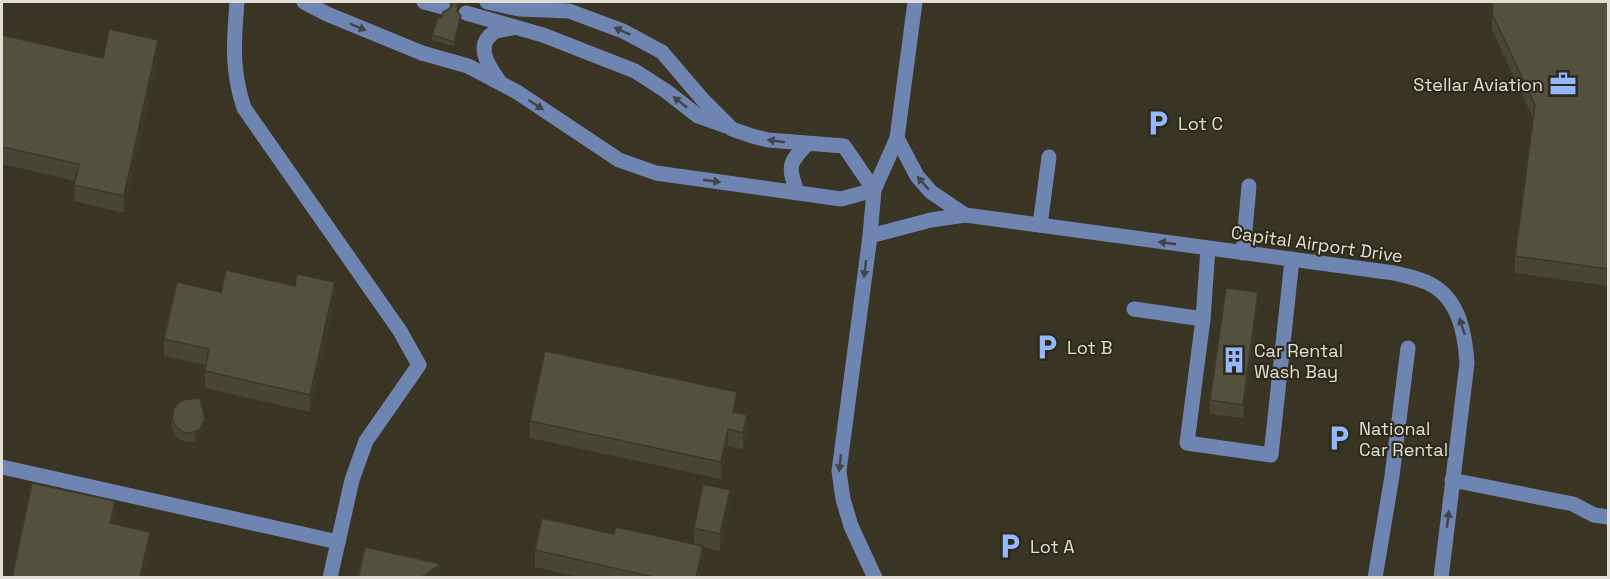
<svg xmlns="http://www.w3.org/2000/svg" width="1610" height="579" font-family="'Space Grotesk',sans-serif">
  <rect width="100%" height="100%" fill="#393424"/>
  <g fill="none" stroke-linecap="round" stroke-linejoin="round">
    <g stroke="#6f85b1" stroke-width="15">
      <path d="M237,2C234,41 231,69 244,108L400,331L419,365L366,441L352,480L330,578"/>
      <polyline points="304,2 327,14 422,53 468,66 517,92 619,160 656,173 841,199 874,190"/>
      <polyline points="424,2 443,7"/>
      <polyline points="487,2 519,9 569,11 623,31 662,52 703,100 732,129 752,136 768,140 844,146 874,190"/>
      <polyline points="466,13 543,35 635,71 666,91 698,116 726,126"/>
      <path d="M499,81C490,68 474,46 493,33C497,30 506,29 512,28"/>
      <polyline points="897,138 917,176 931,192 965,215"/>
      <path d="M797,192C788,166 788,164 807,144"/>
      <polyline points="1040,225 1049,157"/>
      <path d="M870,236L931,220L965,215L1394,273C1406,276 1419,278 1430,284C1459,299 1465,333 1467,363L1441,578"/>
      <polyline points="1208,249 1203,319 1187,443 1271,455 1292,260"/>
      <polyline points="1243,253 1249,186"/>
      <polyline points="1134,309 1203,319"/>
      <polyline points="2,467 338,542"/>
      <polyline points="1452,480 1573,504 1594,515 1608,517"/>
      <polyline points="875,578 851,526 843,499 839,471 870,236 874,190 897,138 915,2"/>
      <polyline points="1375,578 1392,476 1408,348"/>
    </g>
  </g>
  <g fill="#484535">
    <polygon points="450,2 466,2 466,3 460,6 457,11 461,21 454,46 432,40 432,35 441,18 449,9 452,5"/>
    <polygon points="1608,2 1608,286 1515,273 1515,256 1533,118 1492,30 1492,13"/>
    <polygon points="2,35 103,58 158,57 124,213 74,201 75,181 2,164"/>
    <polygon points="221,292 335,298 310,412 205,388 205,371 206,365 164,356 164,339"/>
    <polygon points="1258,306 1243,418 1210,414 1210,400"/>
    <polygon points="737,409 736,413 747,432 743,450 728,446 721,479 530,438 530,421"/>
    <polygon points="172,418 205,429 200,438 195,441 185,442 176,437 172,428"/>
    <polygon points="730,507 720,551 703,547 703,563 700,578 582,578 535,567 535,550 694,544 694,528"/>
  </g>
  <g fill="#3b382b">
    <polygon points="459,2 466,2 466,3 460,6 457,11 457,6"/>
    <polygon points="461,16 461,21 454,46 454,42"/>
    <polygon points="158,40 158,57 124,213 124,196"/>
    <polygon points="335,282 335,298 310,412 310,395"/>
    <polygon points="1258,292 1258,306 1243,418 1243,405"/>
    <polygon points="737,392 737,409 733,429 733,412"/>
    <polygon points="747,415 747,432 743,450 743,433"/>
    <polygon points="205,419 205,429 200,438 195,441 195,432"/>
    <polygon points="728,429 728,446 721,479 721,462"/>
    <polygon points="730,490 730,507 720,551 720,534"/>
    <polygon points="115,501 115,518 110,540 110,523"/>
    <polygon points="150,532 150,549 144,578 140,578"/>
    <polygon points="703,546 703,563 700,578 696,578"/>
    <polygon points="441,564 441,578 420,578"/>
  </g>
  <g fill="#54503e" stroke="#3b382b" stroke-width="1.5">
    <polygon points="452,2 459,2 457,6 457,11 461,16 454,42 432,35 438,17 441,18 443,12 449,9 452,5"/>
    <polygon points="1493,2 1608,2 1608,269 1515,256 1535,105 1492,13"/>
    <polygon points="109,29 158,40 124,196 74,185 79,164 2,147 2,35 103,58"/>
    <polygon points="226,270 295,286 297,274 335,282 310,395 205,371 209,349 164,339 177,282 221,292"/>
    <polygon points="1226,288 1258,292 1243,405 1210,400"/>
    <polygon points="545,351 737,392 733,412 747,415 743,433 728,429 721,462 530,421"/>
    <polygon points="200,398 205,419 200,429 195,432 185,433 176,427 172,418 174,408 178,403 183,400"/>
    <polygon points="32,483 115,501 110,523 150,532 140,578 12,578"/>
    <polygon points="703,484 730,490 720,534 694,528"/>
    <polygon points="542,518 614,534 616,527 703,546 696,578 658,578 535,550"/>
    <polygon points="365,547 441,564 420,578 358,578"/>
  </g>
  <defs><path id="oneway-solid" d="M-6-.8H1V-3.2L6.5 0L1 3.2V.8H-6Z" transform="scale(1.5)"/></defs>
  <g fill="#424547">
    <use href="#oneway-solid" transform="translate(358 27) rotate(23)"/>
    <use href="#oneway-solid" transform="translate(622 31) rotate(-156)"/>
    <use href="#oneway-solid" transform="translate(680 102) rotate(-142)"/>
    <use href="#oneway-solid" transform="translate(536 105) rotate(33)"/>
    <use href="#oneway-solid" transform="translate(776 141) rotate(-172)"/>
    <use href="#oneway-solid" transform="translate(712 181) rotate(8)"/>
    <use href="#oneway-solid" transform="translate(923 183) rotate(-131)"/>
    <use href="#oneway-solid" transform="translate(1167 243) rotate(-172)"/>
    <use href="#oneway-solid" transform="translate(865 269) rotate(97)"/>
    <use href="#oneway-solid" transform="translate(1462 326) rotate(-108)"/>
    <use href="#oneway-solid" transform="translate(840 463) rotate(96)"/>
    <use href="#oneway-solid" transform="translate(1448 519) rotate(-83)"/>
  </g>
  <defs>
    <g id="office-bare" transform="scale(2.07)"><path d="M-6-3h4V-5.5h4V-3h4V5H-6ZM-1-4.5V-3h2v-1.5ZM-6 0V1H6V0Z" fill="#94b7fd" stroke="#2e2a1a" stroke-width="2.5" paint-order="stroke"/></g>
    <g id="parking-bare" transform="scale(2.07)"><path d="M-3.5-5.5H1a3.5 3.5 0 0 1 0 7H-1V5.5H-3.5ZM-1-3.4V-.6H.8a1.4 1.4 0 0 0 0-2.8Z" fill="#94b7fd" stroke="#2e2a1a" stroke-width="2.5" paint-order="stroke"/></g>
    <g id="building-bare" transform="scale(2.07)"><path d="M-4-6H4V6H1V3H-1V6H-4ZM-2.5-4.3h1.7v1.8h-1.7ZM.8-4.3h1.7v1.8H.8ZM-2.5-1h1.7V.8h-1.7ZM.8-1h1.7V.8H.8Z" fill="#94b7fd" stroke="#2e2a1a" stroke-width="2.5" paint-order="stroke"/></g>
  </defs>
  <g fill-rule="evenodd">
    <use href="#office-bare" x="1563" y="84"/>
    <use href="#parking-bare" x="1158" y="123"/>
    <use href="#parking-bare" x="1047" y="347"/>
    <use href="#building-bare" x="1234" y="360"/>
    <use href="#parking-bare" x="1339" y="438"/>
    <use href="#parking-bare" x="1010" y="546"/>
  </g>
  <g text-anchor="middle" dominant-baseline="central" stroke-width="4.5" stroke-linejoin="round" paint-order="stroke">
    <g font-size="18" fill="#e1dfd5" stroke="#2e2a1a" text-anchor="start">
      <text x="1543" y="84" text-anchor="end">Stellar Aviation</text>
      <text x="1178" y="123">Lot C</text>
      <text x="1067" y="347">Lot B</text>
      <text x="1254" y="350">Car Rental<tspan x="1254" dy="21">Wash Bay</tspan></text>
      <text x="1359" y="428">National<tspan x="1359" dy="21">Car Rental</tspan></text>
      <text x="1030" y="546">Lot A</text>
    </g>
    <g font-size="18" fill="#e1dfd5" stroke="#2e2a1a">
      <text transform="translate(1317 244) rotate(8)">Capital Airport Drive</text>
    </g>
  </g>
  <rect width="1610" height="579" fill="none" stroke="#e1dfd5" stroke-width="6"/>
</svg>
